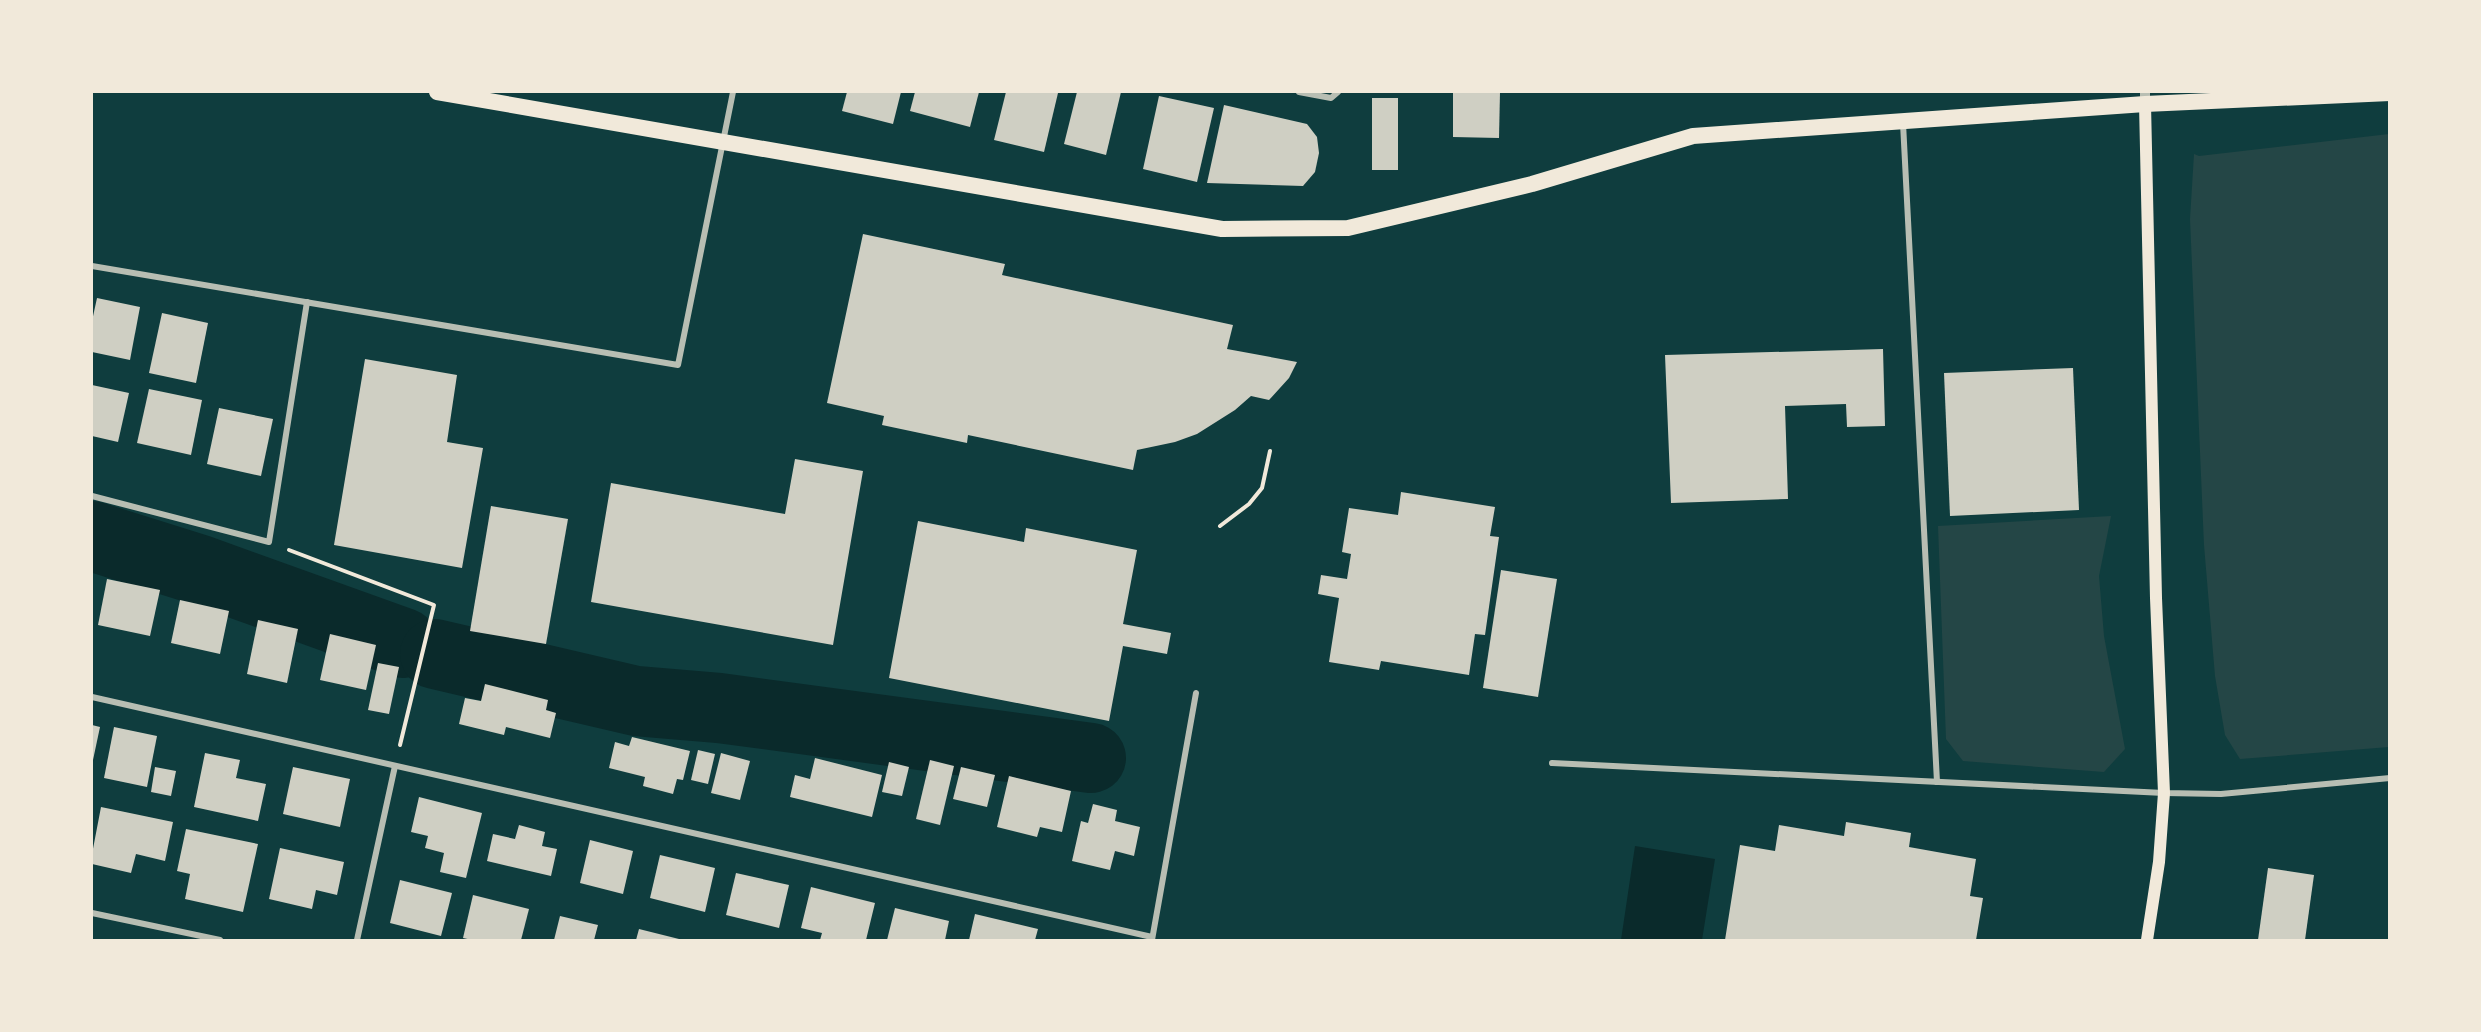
<svg xmlns="http://www.w3.org/2000/svg" width="2481" height="1032" font-family="Poppins,sans-serif">
  <rect width="100%" height="100%" fill="#0f3d3e"/>
  <g fill="#244646">
    <polygon points="2389,134 2389,747 2240,759 2225,735 2215,676 2204,545 2190,219 2194,154 2199,156"/>
    <polygon points="2111,516 2099,576 2104,636 2125,749 2104,772 1963,761 1946,739 1938,526"/>
  </g>
  <polygon fill="#0a2a2b" points="1635,846 1715,859 1702,940 1621,940"/>
  <g fill="none" stroke-linecap="round" stroke-linejoin="round">
    <g stroke="#0a2a2b" stroke-width="70">
      <polyline points="92,536 200,570 403,643"/>
      <polyline points="435,654 636,701 719,708 1091,758"/>
    </g>
  </g>
  <g fill="#cfcfc3">
    <polygon points="847,92 901,92 893,124 842,111"/>
    <polygon points="915,92 979,92 970,127 910,111"/>
    <polygon points="1006,92 1058,93 1044,152 994,140"/>
    <polygon points="1077,92 1121,92 1106,155 1064,144"/>
    <polygon points="1453,92 1500,92 1499,138 1453,137"/>
    <polygon points="1159,96 1214,108 1197,182 1143,169"/>
    <rect x="1372" y="98" width="26" height="72"/>
    <polygon points="1224,105 1307,124 1317,137 1319,153 1315,172 1303,186 1207,183"/>
    <polygon points="863,234 1005,264 1002,275 1233,325 1227,349 1297,362 1289,378 1269,400 1251,396 1235,410 1197,434 1175,442 1137,450 1133,470 968,435 967,443 882,425 884,416 827,403"/>
    <polygon points="97,298 140,307 130,360 92,352 92,321"/>
    <polygon points="162,313 208,323 196,383 149,373"/>
    <polygon points="1883,349 1885,426 1847,427 1846,404 1785,406 1788,499 1671,503 1665,355"/>
    <polygon points="365,359 457,375 447,442 483,448 462,568 334,545"/>
    <polygon points="2073,368 2079,510 1950,516 1944,373"/>
    <polygon points="92,385 129,393 118,442 92,436"/>
    <polygon points="149,389 202,400 191,455 137,443"/>
    <polygon points="219,408 273,419 261,476 207,464"/>
    <polygon points="795,459 863,471 833,645 591,602 611,483 785,514"/>
    <polygon points="1401,492 1495,507 1490,536 1499,537 1485,635 1475,634 1469,675 1381,661 1379,670 1329,662 1339,598 1318,594 1321,575 1347,579 1351,554 1342,552 1349,508 1398,515"/>
    <polygon points="491,506 568,519 546,644 470,631"/>
    <polygon points="918,521 1024,542 1026,528 1137,550 1123,624 1171,633 1167,654 1123,646 1109,721 889,678"/>
    <polygon points="1501,570 1557,579 1538,697 1483,688"/>
    <polygon points="107,579 160,590 150,636 98,625"/>
    <polygon points="180,600 229,611 220,654 171,643"/>
    <polygon points="258,620 298,629 287,683 247,674"/>
    <polygon points="330,634 376,645 366,690 320,680"/>
    <polygon points="378,663 399,667 389,714 368,710"/>
    <polygon points="485,684 548,700 546,710 556,713 550,738 506,727 504,735 459,724 465,698 481,701"/>
    <polygon points="92,725 100,727 93,760 92,760"/>
    <polygon points="114,727 157,736 147,787 104,778"/>
    <polygon points="632,737 690,751 683,780 677,779 673,794 643,786 645,777 609,768 615,742 629,746"/>
    <polygon points="698,750 715,754 708,784 691,780"/>
    <polygon points="205,753 240,760 236,778 266,784 258,821 194,807"/>
    <polygon points="721,753 750,761 740,800 711,793"/>
    <polygon points="815,758 882,775 872,817 790,797 795,775 810,779"/>
    <polygon points="930,760 954,766 940,825 916,819"/>
    <polygon points="889,762 909,767 902,796 882,792"/>
    <polygon points="155,767 176,771 171,796 151,792"/>
    <polygon points="293,767 350,779 340,827 283,814"/>
    <polygon points="961,767 995,775 987,807 953,799"/>
    <polygon points="1009,776 1071,791 1062,832 1040,827 1037,837 997,827"/>
    <polygon points="419,797 482,813 466,878 440,872 444,853 425,848 428,836 411,832"/>
    <polygon points="1093,804 1117,810 1115,821 1140,827 1134,856 1115,851 1110,870 1072,861 1081,821 1088,823"/>
    <polygon points="101,807 173,822 165,861 136,854 131,873 92,864 92,854"/>
    <polygon points="1846,822 1911,833 1909,847 1976,859 1970,896 1983,898 1976,940 1725,940 1740,845 1775,851 1779,825 1844,836"/>
    <polygon points="519,825 545,832 542,846 557,849 551,876 487,861 493,834 515,839"/>
    <polygon points="186,829 258,844 243,912 185,899 190,874 177,871"/>
    <polygon points="590,840 633,851 623,894 580,883"/>
    <polygon points="280,848 344,862 337,895 316,890 312,909 269,899"/>
    <polygon points="660,855 715,868 705,912 650,898"/>
    <polygon points="2268,868 2314,875 2305,940 2258,940"/>
    <polygon points="736,873 789,885 779,928 726,915"/>
    <polygon points="400,880 452,893 441,936 390,923"/>
    <polygon points="811,887 875,903 866,940 820,940 822,933 801,928"/>
    <polygon points="473,895 529,909 521,940 472,940 463,938"/>
    <polygon points="895,908 949,921 945,940 887,940"/>
    <polygon points="975,914 1038,929 1035,940 969,940"/>
    <polygon points="560,916 598,925 594,940 554,940"/>
    <polygon points="639,929 683,940 636,940"/>
  </g>
  <g fill="none" stroke-linecap="round" stroke-linejoin="round">
    <g stroke="#f1e9da" stroke-width="4">
      <polyline points="1220,526 1249,504 1262,488 1270,451"/>
      <polyline points="289,550 434,605 400,745"/>
    </g>
    <g stroke="#b8beb3" stroke-width="6">
      <polyline points="1299,92 1331,98 1338,92"/>
      <polyline points="1903,123 1937,782"/>
      <polyline points="92,266 678,365 733,92"/>
      <polyline points="92,496 269,542 307,302"/>
      <polyline points="92,697 1152,937"/>
      <polyline points="1552,763 2164,793 2221,794 2390,778"/>
      <polyline points="92,913 220,940"/>
      <polyline points="357,940 395,766"/>
      <polyline points="1152,940 1196,693"/>
    </g>
    <polyline stroke="#b8beb3" stroke-width="10" points="2145,92 2145,104"/>
    <polyline stroke="#f1e9da" stroke-width="12" points="2145,104 2156,598 2164,793 2159,862 2147,940"/>
    <polyline stroke="#f1e9da" stroke-width="16" points="437,92 1222,229 1348,228 1532,184 1693,136 2145,104 2390,93"/>
  </g>
  <rect width="2481" height="1032" fill="none" stroke="#f1e9da" stroke-width="186"/>
</svg>
